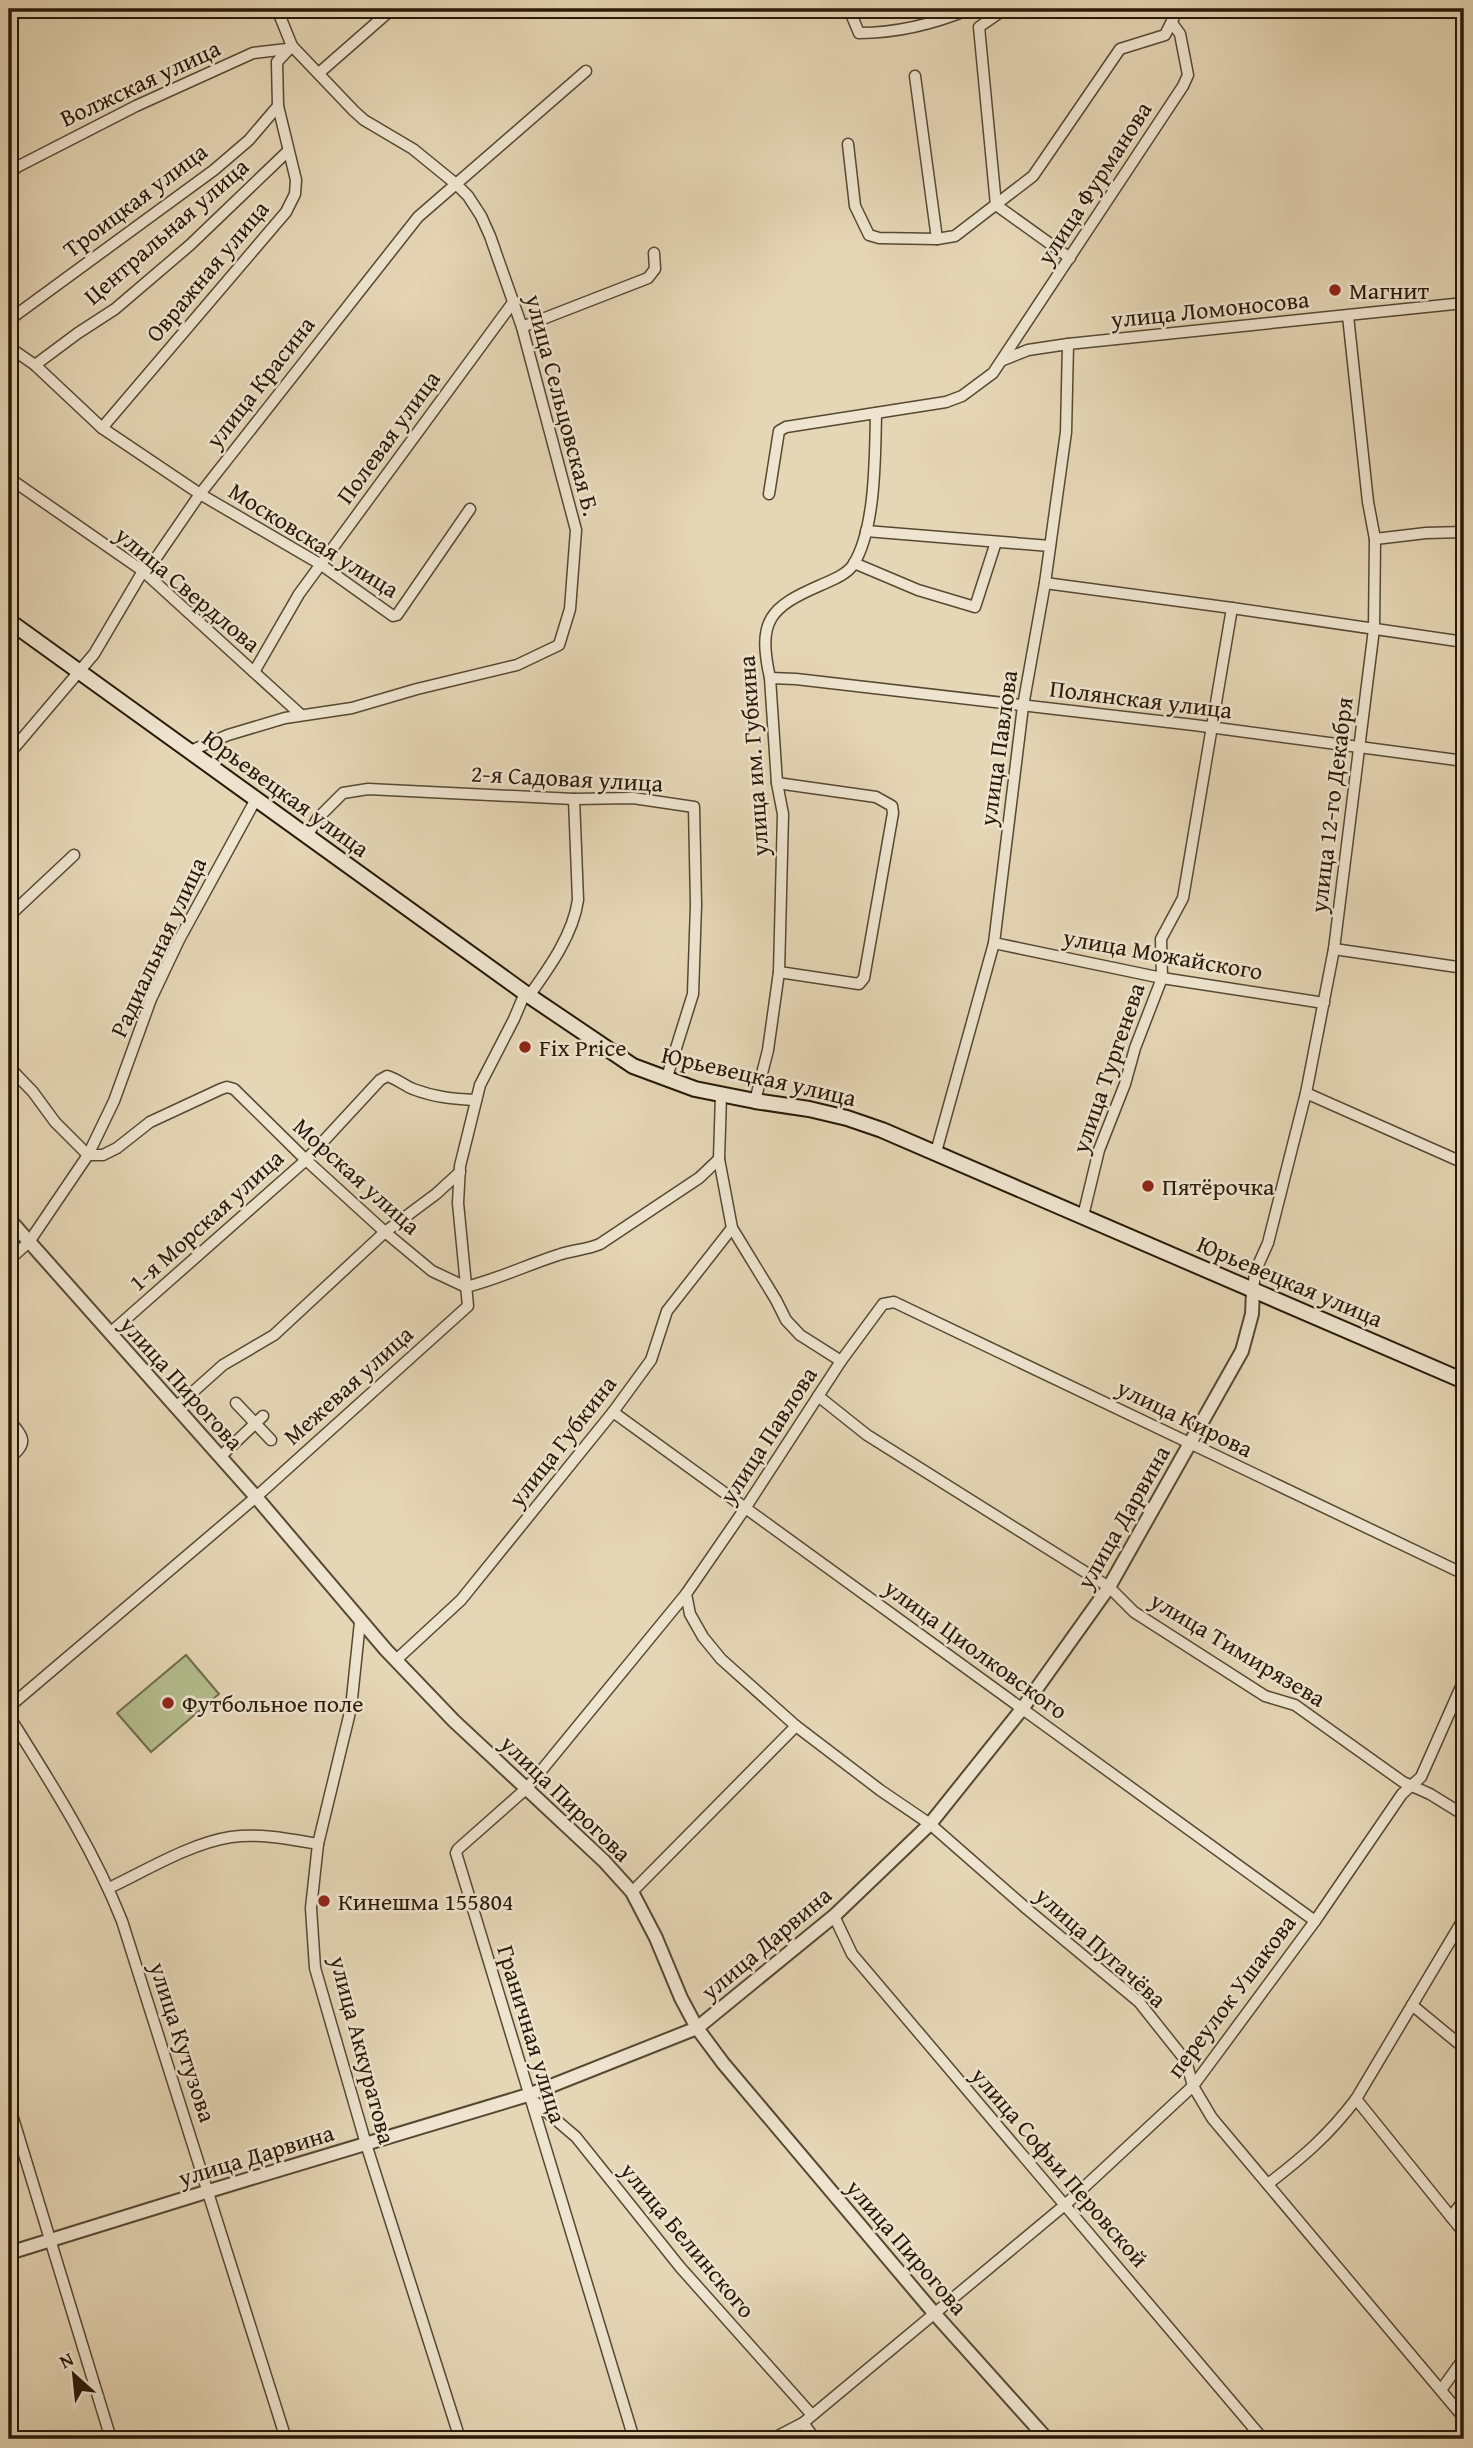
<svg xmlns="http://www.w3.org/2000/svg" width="1473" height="2448" font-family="'Gentium Book Plus',serif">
  <rect width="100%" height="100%" fill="#e5d6b5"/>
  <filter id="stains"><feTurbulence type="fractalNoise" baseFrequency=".00286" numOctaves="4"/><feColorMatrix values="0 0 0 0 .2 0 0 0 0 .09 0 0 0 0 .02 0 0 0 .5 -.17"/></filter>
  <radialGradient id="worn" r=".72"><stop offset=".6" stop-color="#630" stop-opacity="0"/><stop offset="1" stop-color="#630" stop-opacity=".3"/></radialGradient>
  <polygon fill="#b4be8e" stroke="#6e6c4a" stroke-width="2" points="186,1655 219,1694 151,1752 117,1713"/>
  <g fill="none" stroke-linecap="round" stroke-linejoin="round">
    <g stroke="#574832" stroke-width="13">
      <g id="minor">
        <path d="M849,9L859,33C898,33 934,24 970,9"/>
        <polyline points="1005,9 979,27 996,205 1070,258"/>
        <polyline points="319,73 392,9"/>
        <polyline points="915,76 937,239"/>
        <polyline points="848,144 855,206 869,235 879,238 937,239 955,236 1033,176 1120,49 1165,35 1178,9"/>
        <polyline points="9,149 15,168 9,180"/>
        <polyline points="15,168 136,106 253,53 287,49"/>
        <polyline points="9,320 214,170 249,140 278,106"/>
        <polyline points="522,327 648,278 655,269 654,253"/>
        <polyline points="9,347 35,365 102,428 200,494 320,564 393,616 397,615 470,509"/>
        <polyline points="1003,360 1028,350 1068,344 1464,303"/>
        <polyline points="35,365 78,333 115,309 190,245 288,151"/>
        <polyline points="102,428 286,212 295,194 296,180 278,106 277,62 292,46"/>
        <polyline points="9,478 143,571 300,714"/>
        <polyline points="769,494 779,431 786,427 946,402 962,396 993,373 1183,86 1188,75 1180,34 1172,23"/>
        <polyline points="866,531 1050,546"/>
        <polyline points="1375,539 1426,533 1464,532"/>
        <polyline points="854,563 918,590 975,607 996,542"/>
        <polyline points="1045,583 1232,608 1464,642"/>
        <polyline points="254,672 299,594 514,301"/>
        <polyline points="770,678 796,679 1194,725 1464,761"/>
        <polyline points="190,751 228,735 285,718 352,708 417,689 517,665 559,645 570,609 576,530 522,327 490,236 481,216 468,196 456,184 413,149 364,120 354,111 292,46 277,9"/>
        <polyline points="9,754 94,654 143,571 156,558 200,494 418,217 586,71"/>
        <polyline points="777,783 876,797 892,806 893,813 864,978 859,984 779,972"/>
        <polyline points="307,836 318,818 343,793 368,789 574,799 633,798 694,807 696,905 693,994 666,1080"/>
        <polyline points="9,916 74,855"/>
        <polyline points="994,943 1162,978 1324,1003"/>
        <polyline points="1334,949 1464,968"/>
        <path d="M529,996C549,968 573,935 578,900L574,799"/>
        <polyline points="9,1067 33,1092 55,1122 88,1155"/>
        <polyline points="1306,1093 1464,1163"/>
        <polyline points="721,1095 719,1159 732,1228 776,1300 786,1320 800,1335 841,1361"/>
        <path d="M755,1101L768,1050L779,972L783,814L777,783L770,678C757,620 770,607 821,585C832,580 846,575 853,565C876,529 875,455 876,413"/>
        <polyline points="936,1152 994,943 1023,706 1045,583 1066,432 1068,344"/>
        <path d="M88,1155H103L117,1148L150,1122L221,1089L227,1087L234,1089L306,1160L385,1232L432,1271L466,1287C498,1279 527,1265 558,1255C572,1250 586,1250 600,1244L699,1178L719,1159"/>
        <polyline points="1083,1216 1099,1150 1125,1084 1135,1048 1162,978 1161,939 1183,898 1232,608"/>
        <polyline points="9,1260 29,1242 88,1155 114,1101 151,999 179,940 256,799"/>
        <polyline points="1253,1291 1255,1272 1268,1243 1306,1093 1334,949 1374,629 1375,539 1368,502 1348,316"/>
        <path d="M110,1333L306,1160L380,1080L387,1076C397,1079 404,1085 413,1089C434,1097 453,1099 476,1100"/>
        <polyline points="818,1396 867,1435 1109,1587 1134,1612 1265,1696 1295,1705 1403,1782 1430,1794 1464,1815"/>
        <polyline points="236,1403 271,1440"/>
        <polyline points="176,1407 223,1365 274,1335 385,1232 436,1194 460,1172"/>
        <polyline points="613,1412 1315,1921"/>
        <path d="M9,1420C25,1439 28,1442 9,1459"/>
        <polyline points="220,1457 263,1416"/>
        <polyline points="686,1594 690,1614 703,1637 721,1659 796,1726 880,1790 930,1824 1027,1909 1139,2002 1186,2061 1193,2086 1212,2118 1464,2418"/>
        <polyline points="360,1622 351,1708 318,1844 311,1908 315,1968 366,2144 460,2439"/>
        <polyline points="396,1660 461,1600 613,1412 651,1360 667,1311 732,1228"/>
        <polyline points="9,1707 256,1497 468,1306 458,1203 460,1166 480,1085 514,1019 525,993"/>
        <path d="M9,1716C51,1783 93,1848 122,1921L286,2439"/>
        <path d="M109,1888C145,1871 191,1843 231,1837C260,1833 289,1839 318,1844"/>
        <polyline points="632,1892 796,1726"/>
        <polyline points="834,1916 852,1954 1263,2439"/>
        <polyline points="1412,2005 1464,2048"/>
        <polyline points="528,2096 576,2137 680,2267 812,2415"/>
        <polyline points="1356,2099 1464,2233"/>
        <polyline points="9,2105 111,2439"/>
        <path d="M1268,2184C1303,2157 1329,2135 1356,2099L1464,1918"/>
        <polyline points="1451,2217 1464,2200"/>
        <polyline points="1441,2390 1464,2358"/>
        <polyline points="803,2423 815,2439"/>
        <polyline points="634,2439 456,1853 458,1849 527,1788 686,1594 746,1507 841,1361 883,1304 894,1302 1464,1574"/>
        <polyline points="772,2439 803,2423 1066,2204 1193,2086 1315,1921 1402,1794 1421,1777 1464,1680"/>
      </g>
    </g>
    <g stroke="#574832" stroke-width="16">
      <g id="tertiary">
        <polyline points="9,1219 256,1497 386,1650 454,1721 604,1861 632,1892 656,1938 681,1998 697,2028 723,2063 934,2313 1047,2439"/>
        <polyline points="9,2253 209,2191 528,2095 697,2028 834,1916 930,1824 1022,1709 1109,1587 1242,1351 1252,1314 1253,1291"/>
      </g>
    </g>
    <g stroke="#281907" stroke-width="18">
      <polyline id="secondary" points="9,621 525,993 633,1066 695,1089 755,1101 809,1109 847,1118 882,1130 1464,1381"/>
    </g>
    <use href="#minor" stroke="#eee4cf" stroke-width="10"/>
    <use href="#tertiary" stroke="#eee4cf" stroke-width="12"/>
    <use href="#secondary" stroke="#eee4cf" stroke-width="14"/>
  </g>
  <g fill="#8f2418" stroke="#eee4cf" stroke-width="2.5">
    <circle cx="1335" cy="290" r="7"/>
    <circle cx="525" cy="1047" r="7"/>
    <circle cx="1148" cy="1186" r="7"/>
    <circle cx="168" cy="1703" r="7"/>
    <circle cx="324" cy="1901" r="7"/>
  </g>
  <g text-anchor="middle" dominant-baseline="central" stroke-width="5" stroke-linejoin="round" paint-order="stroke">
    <g font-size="24" fill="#281907" stroke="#eee4cf">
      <text transform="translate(140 83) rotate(-25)">Волжская улица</text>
      <text transform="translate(1094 183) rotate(-57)">улица Фурманова</text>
      <text transform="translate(135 200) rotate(-37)">Троицкая улица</text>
      <text transform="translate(166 231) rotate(-41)">Центральная улица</text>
      <text transform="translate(207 271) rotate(-50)">Овражная улица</text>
      <text transform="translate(1210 309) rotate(-6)">улица Ломоносова</text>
      <text transform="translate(260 382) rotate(-52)">улица Красина</text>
      <text transform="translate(563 405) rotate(75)">улица Сельцовская Б.</text>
      <text transform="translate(388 437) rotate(-54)">Полевая улица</text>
      <text transform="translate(314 540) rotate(32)">Московская улица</text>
      <text transform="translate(188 589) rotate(40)">улица Свердлова</text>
      <text transform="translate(1141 699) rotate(7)">Полянская улица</text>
      <text transform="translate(998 748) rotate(-82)">улица Павлова</text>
      <text transform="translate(753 756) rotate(-94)">улица им. Губкина</text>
      <text transform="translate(567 778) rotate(3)">2-я Садовая улица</text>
      <text transform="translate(286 793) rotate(36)">Юрьевецкая улица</text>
      <text transform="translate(1331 805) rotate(-83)">улица 12-го Декабря</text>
      <text transform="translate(158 947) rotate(-65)">Радиальная улица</text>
      <text transform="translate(1163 954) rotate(10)">улица Можайского</text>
      <text transform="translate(1108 1068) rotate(-71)">улица Тургенева</text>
      <text transform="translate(759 1076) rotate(13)">Юрьевецкая улица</text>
      <text transform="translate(357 1176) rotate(42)">Морская улица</text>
      <text transform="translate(206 1220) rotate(-42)">1-я Морская улица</text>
      <text transform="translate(1290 1281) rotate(23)">Юрьевецкая улица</text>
      <text transform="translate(182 1383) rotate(48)">улица Пирогова</text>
      <text transform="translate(348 1385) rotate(-42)">Межевая улица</text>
      <text transform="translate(1185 1418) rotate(26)">улица Кирова</text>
      <text transform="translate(768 1435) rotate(-57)">улица Павлова</text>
      <text transform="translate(562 1441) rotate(-52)">улица Губкина</text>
      <text transform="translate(1123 1517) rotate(-60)">улица Дарвина</text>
      <text transform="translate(976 1649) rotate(36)">улица Циолковского</text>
      <text transform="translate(1238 1649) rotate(31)">улица Тимирязева</text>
      <text transform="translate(566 1798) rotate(44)">улица Пирогова</text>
      <text transform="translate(766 1943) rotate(-40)">улица Дарвина</text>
      <text transform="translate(1101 1947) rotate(42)">улица Пугачёва</text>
      <text transform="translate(1231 1996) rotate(-53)">переулок Ушакова</text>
      <text transform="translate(532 2034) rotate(73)">Граничная улица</text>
      <text transform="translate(183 2042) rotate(72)">улица Кутузова</text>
      <text transform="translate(363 2050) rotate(75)">улица Аккуратова</text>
      <text transform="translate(256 2155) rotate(-17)">улица Дарвина</text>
      <text transform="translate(1060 2167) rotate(49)">улица Софьи Перовской</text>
      <text transform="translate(688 2240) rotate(50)">улица Белинского</text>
      <text transform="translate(907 2247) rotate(49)">улица Пирогова</text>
    </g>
    <g font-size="24" fill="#281907" stroke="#eee4cf" text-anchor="start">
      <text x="1349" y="290">Магнит</text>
      <text x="539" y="1047">Fix Price</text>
      <text x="1162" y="1186">Пятёрочка</text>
      <text x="182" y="1703">Футбольное поле</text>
      <text x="338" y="1901">Кинешма 155804</text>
    </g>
  </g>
  <rect width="1473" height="2448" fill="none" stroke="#e5d6b5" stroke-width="35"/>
  <rect x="10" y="10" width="1452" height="2427" fill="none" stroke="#281907" stroke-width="3.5"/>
  <rect x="18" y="18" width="1438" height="2413" fill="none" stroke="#281907" stroke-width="2"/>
  <g transform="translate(74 2375) rotate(333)" stroke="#eee4cf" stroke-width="5" paint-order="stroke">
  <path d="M0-5L12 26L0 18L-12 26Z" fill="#281907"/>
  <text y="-10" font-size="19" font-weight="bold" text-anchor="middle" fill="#281907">N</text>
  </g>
  <rect width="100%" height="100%" filter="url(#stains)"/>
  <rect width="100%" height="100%" fill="url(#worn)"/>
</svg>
